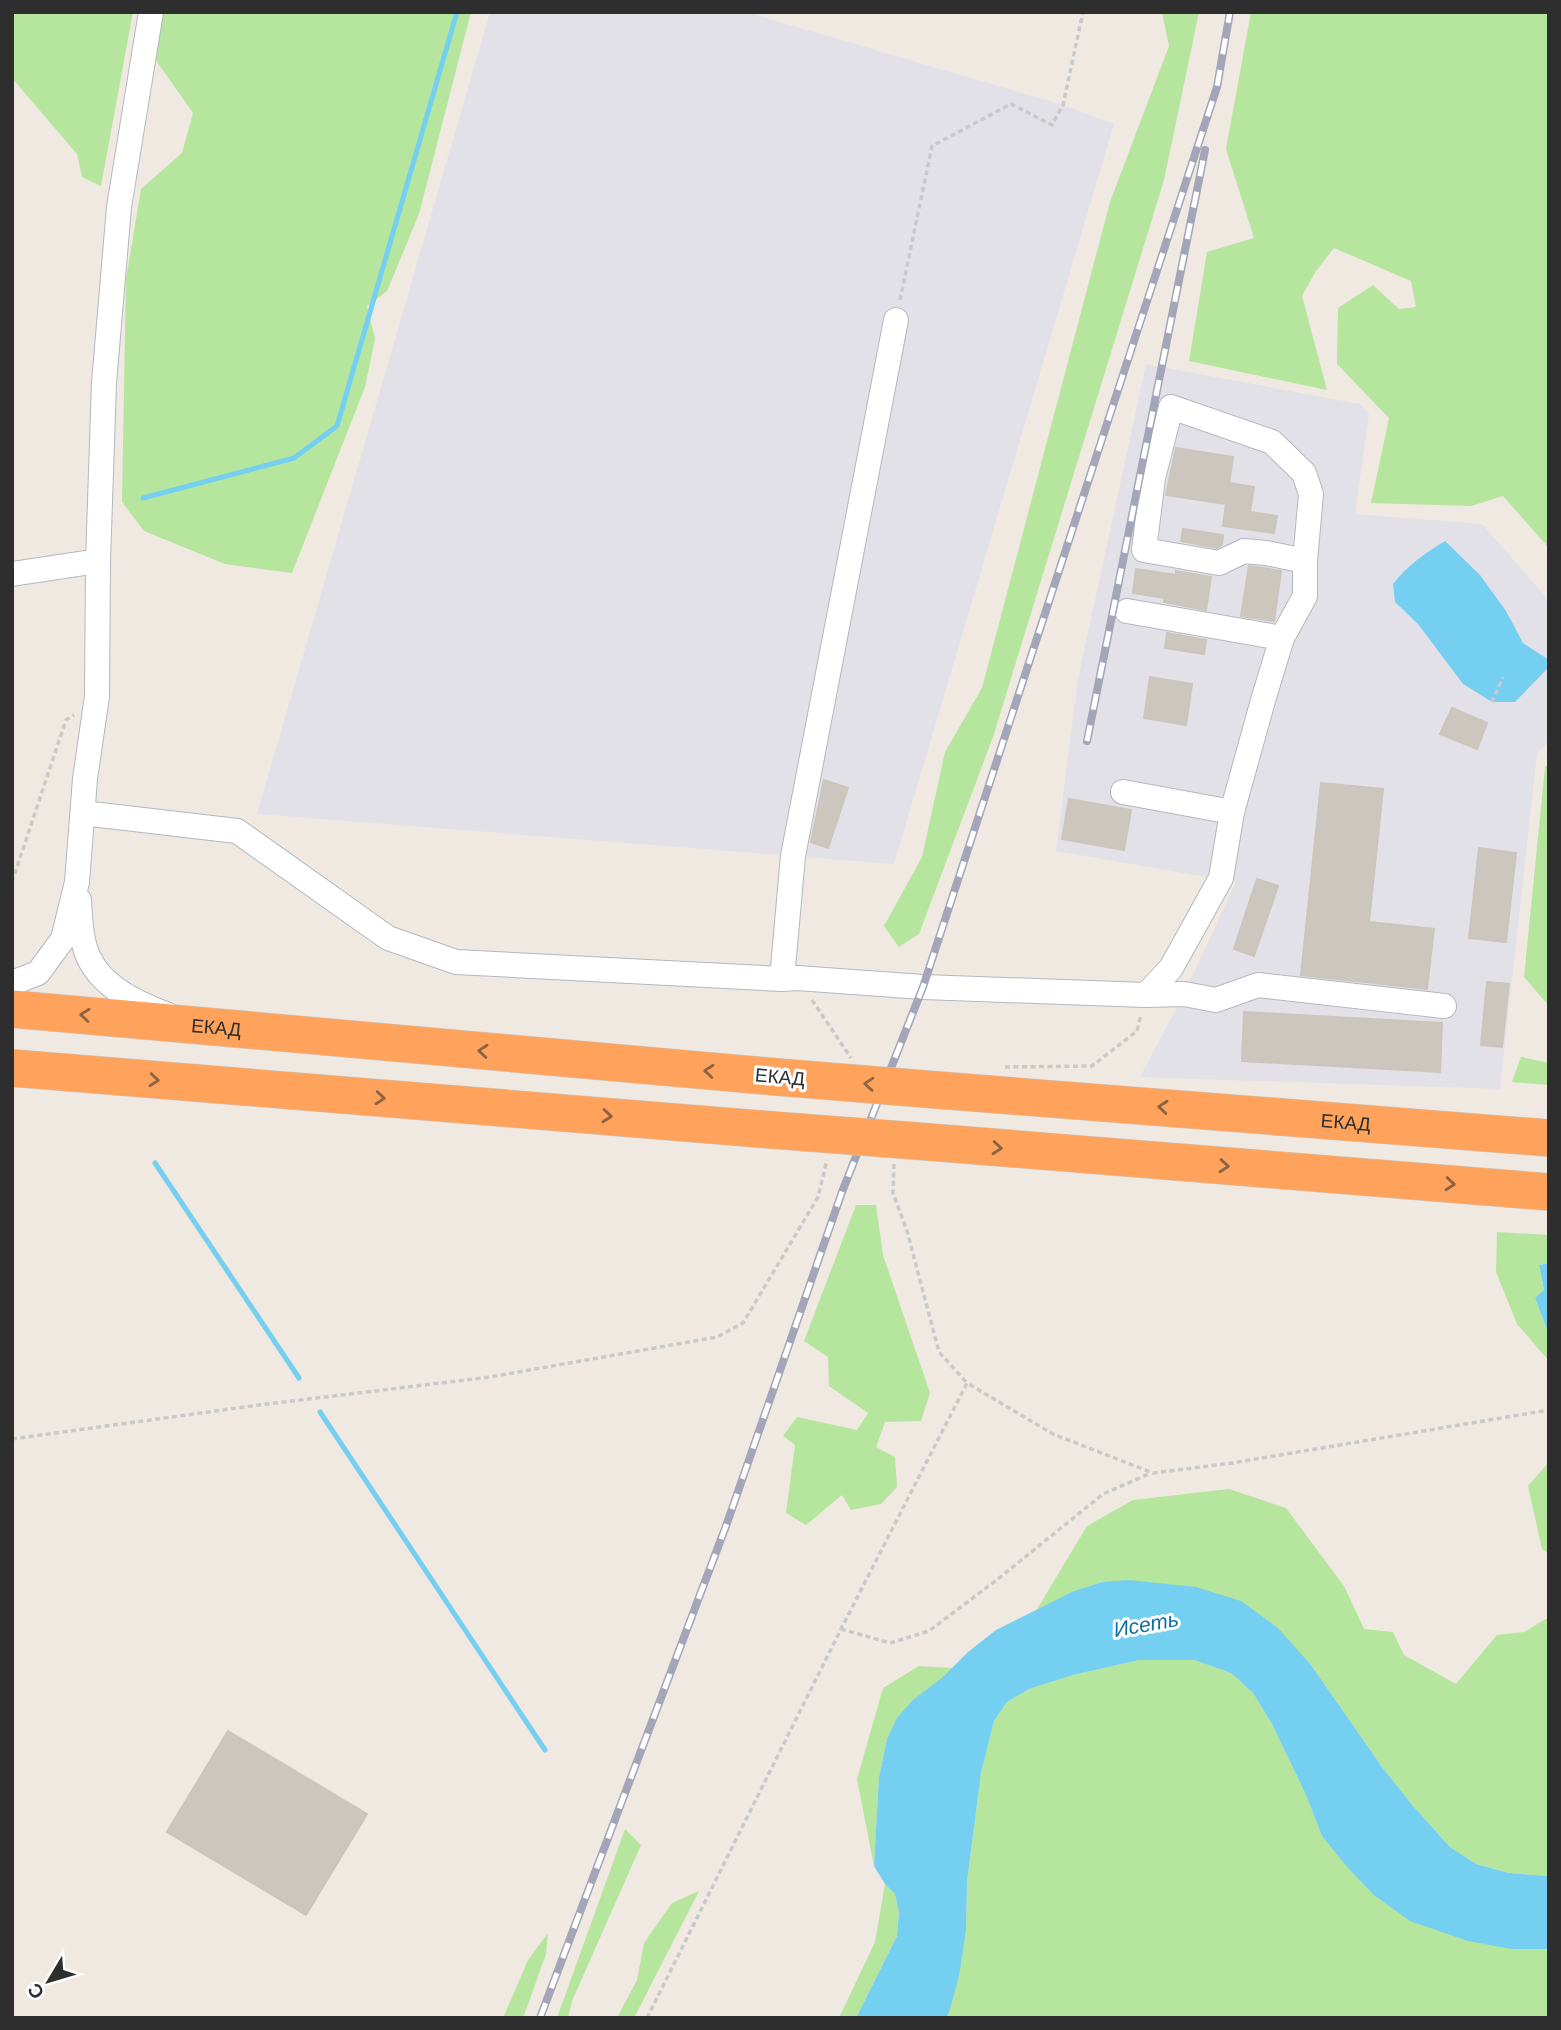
<svg xmlns="http://www.w3.org/2000/svg" width="1561" height="2030" font-family="'Work Sans',sans-serif">
  <rect width="100%" height="100%" fill="#efe9e1"/>
  <g fill="#e3e1e8">
    <polygon points="490,12 746,12 1063,105 1114,124 894,864 257,814"/>
    <polygon points="1146,364 1360,404 1369,414 1355,514 1482,524 1549,600 1549,741 1537,753 1500,1089 1140,1077 1184,994 1236,882 1056,851 1078,679"/>
  </g>
  <g fill="#b6e59e">
    <polygon points="12,12 133,12 101,186 82,177 77,154 12,78"/>
    <polygon points="161,12 471,12 419,214 387,291 367,306 375,339 365,387 292,573 225,564 144,531 122,502 126,279 141,189 182,153 193,113 155,59"/>
    <polygon points="1162,12 1199,12 1164,180 993,737 919,934 899,947 884,926 922,857 945,752 982,688 1110,202 1169,46"/>
    <polygon points="1251,12 1549,12 1549,548 1503,496 1471,506 1371,503 1389,418 1337,364 1338,308 1373,285 1399,309 1416,307 1411,281 1334,248 1316,271 1302,296 1327,390 1189,361 1207,252 1254,238 1226,149"/>
    <polygon points="1549,763 1549,1006 1524,977 1545,767"/>
    <polygon points="1521,1057 1549,1063 1549,1085 1512,1082"/>
    <polygon points="856,1205 876,1205 883,1255 930,1393 921,1421 885,1422 876,1447 895,1457 897,1487 881,1504 851,1510 842,1495 806,1525 786,1513 795,1445 783,1436 797,1417 857,1430 868,1413 829,1386 828,1357 804,1341"/>
    <polygon points="1497,1232 1549,1235 1549,1263 1539,1265 1544,1291 1535,1298 1549,1335 1549,1361 1517,1324 1496,1272"/>
    <polygon points="1549,1462 1549,1554 1542,1549 1528,1486"/>
    <polygon points="1229,1489 1286,1508 1344,1586 1364,1629 1393,1632 1404,1655 1456,1684 1497,1635 1524,1632 1549,1617 1549,1876 1509,1873 1476,1864 1450,1847 1413,1806 1382,1767 1311,1665 1102,1582 1074,1591 1036,1611 1087,1526 1133,1500"/>
    <polygon points="1139,1660 1194,1660 1231,1673 1253,1693 1272,1724 1306,1795 1322,1836 1512,1949 1549,1949 1549,2018 946,2018 959,1977 966,1931 967,1882 981,1773 994,1721 1007,1702 1029,1689 1073,1675"/>
    <polygon points="919,1666 953,1668 887,1739 879,1777 874,1866 857,1779 883,1688"/>
    <polygon points="625,1829 641,1845 572,2001 568,2018 557,2018"/>
    <polygon points="885,1884 895,1894 899,1911 897,1936 856,2018 839,2018 875,1942"/>
    <polygon points="699,1891 634,2018 617,2018 637,1980 644,1943 672,1903"/>
    <polygon points="548,1933 546,1954 523,2018 503,2018 528,1960"/>
  </g>
  <g fill="#75cff0">
    <path d="M1445,541L1480,575L1506,611L1523,643L1549,660V667L1515,702H1492L1463,684L1418,624L1395,602L1393,584C1408,565 1424,554 1445,541Z"/>
    <polygon points="1549,1263 1549,1335 1535,1298 1544,1290 1539,1265"/>
    <polygon points="1129,1580 1196,1587 1241,1601 1278,1628 1311,1665 1382,1767 1413,1806 1450,1847 1476,1864 1509,1873 1549,1876 1549,1949 1512,1949 1468,1941 1410,1921 1374,1895 1348,1868 1322,1836 1306,1795 1272,1724 1253,1693 1231,1673 1194,1660 1139,1660 1073,1675 1029,1689 1007,1702 994,1721 981,1773 967,1882 966,1931 959,1977 949,2012 946,2018 856,2018 897,1936 899,1912 895,1894 885,1884 874,1866 879,1777 887,1739 897,1718 913,1700 943,1677 968,1652 996,1630 1074,1591 1102,1582"/>
  </g>
  <g fill="none" stroke-linecap="round" stroke-linejoin="round">
    <g stroke="#75cff0" stroke-width="5">
      <polyline points="143,498 294,458 337,426 457,12"/>
      <polyline points="155,1163 299,1378"/>
      <polyline points="320,1412 545,1750"/>
    </g>
  </g>
  <g fill="#cbc7bf" stroke="#cbc5ba" stroke-width="2">
    <polygon points="1176,448 1233,457 1229,483 1254,487 1250,512 1277,516 1274,533 1223,526 1226,504 1166,495"/>
    <polygon points="1183,529 1223,535 1222,545 1217,548 1181,541"/>
    <polygon points="1249,566 1281,571 1274,621 1241,616"/>
    <polygon points="1136,569 1176,575 1176,571 1211,577 1206,610 1164,602 1165,598 1133,593"/>
    <polygon points="1167,633 1206,640 1204,654 1165,648"/>
    <polygon points="1150,677 1192,684 1186,725 1144,718"/>
    <polygon points="1452,708 1487,723 1477,749 1440,734"/>
    <polygon points="824,780 848,788 828,848 811,842"/>
    <polygon points="1321,783 1383,789 1369,922 1434,929 1427,989 1301,975"/>
    <polygon points="1069,799 1131,810 1124,850 1062,839"/>
    <polygon points="1479,848 1516,853 1506,942 1469,938"/>
    <polygon points="1257,879 1278,886 1254,956 1234,949"/>
    <polygon points="1487,982 1509,984 1502,1047 1481,1045"/>
    <polygon points="1244,1012 1442,1023 1440,1072 1242,1061"/>
    <polygon points="228,1731 367,1814 306,1915 167,1832"/>
  </g>
  <g fill="none" stroke-linecap="round" stroke-linejoin="round">
    <g stroke="#b4b7c1" stroke-width="26">
      <g id="minor">
        <polyline points="12,574 98,561"/>
        <polyline points="1127,611 1282,638"/>
        <polyline points="1123,792 1232,812"/>
        <polyline points="83,813 237,831 388,938 456,962 782,979 797,978 923,987 1146,995 1171,968 1221,878 1232,812 1264,697 1282,638 1305,596 1305,561 1311,494 1304,473 1272,442 1171,407 1153,478 1144,550 1219,563 1244,551 1266,553 1305,561"/>
        <path d="M79,900C80,914 80,930 84,944C93,983 133,1002 168,1015"/>
        <polyline points="782,979 793,856 896,320"/>
        <polyline points="12,983 38,973 63,939 77,882 85,779 97,696 98,561 104,383 119,207 151,12"/>
        <polyline points="1146,995 1184,994 1216,1000 1258,985 1444,1006"/>
      </g>
    </g>
    <g stroke="#c9c9c9" stroke-width="38">
      <g id="highway">
        <path id="s1" d="M12,1009L777,1077"/>
        <polyline points="12,1068 772,1130"/>
        <path id="s2" d="M937,1090L1549,1138"/>
        <polyline points="929,1142 1549,1192"/>
      </g>
    </g>
    <g stroke="#c9c9c9" stroke-width="3.5" stroke-dasharray="5 3.5" stroke-linecap="butt">
      <polyline points="900,300 932,146 1011,104 1052,125 1063,105 1083,12"/>
      <polyline points="1492,702 1503,677"/>
      <polyline points="12,882 66,720 74,715"/>
      <polyline points="812,1000 851,1058"/>
      <polyline points="1005,1067 1092,1066 1137,1031 1141,1014"/>
      <polyline points="894,1164 893,1193 907,1231 939,1352 967,1383"/>
      <polyline points="12,1439 259,1405 490,1377 717,1337 743,1323 818,1197 827,1160"/>
      <polyline points="841,1629 890,1643 929,1631 998,1579 1103,1494 1151,1473"/>
      <polyline points="647,2018 841,1629 967,1383 1053,1434 1153,1473 1232,1463 1549,1410"/>
    </g>
    <use href="#minor" stroke="#fff" stroke-width="24"/>
    <use href="#highway" stroke="#ffa35c" stroke-width="37"/>
    <g stroke="#a3a6b8" stroke-width="8">
      <g id="rail">
        <polyline points="1087,741 1205,150"/>
        <polyline points="540,2018 726,1526 842,1192 923,987 1217,87 1230,12"/>
      </g>
    </g>
    <use href="#rail" stroke="#fff" stroke-width="5" stroke-dasharray="16" stroke-linecap="butt"/>
    <g stroke="#c9c9c9" stroke-width="38" stroke-linecap="butt">
      <g id="highway-bridge">
        <polyline points="777,1077 937,1090"/>
        <polyline points="772,1130 929,1142"/>
      </g>
    </g>
    <use href="#highway-bridge" stroke="#ffa35c" stroke-width="37"/>
  </g>
  <defs><path id="oneway-chevron" d="M-2-3.5L2.5 0L-2 3.5" fill="none" stroke-width="1.6" stroke-linecap="round" stroke-linejoin="round" transform="scale(1.75)"/></defs>
  <g stroke="#8c6343">
    <use href="#oneway-chevron" transform="translate(85 1015) rotate(-175)"/>
    <use href="#oneway-chevron" transform="translate(483 1051) rotate(-175)"/>
    <use href="#oneway-chevron" transform="translate(709 1071) rotate(-175)"/>
    <use href="#oneway-chevron" transform="translate(154 1080) rotate(5)"/>
    <use href="#oneway-chevron" transform="translate(869 1084) rotate(-176)"/>
    <use href="#oneway-chevron" transform="translate(380 1098) rotate(5)"/>
    <use href="#oneway-chevron" transform="translate(1163 1107) rotate(-175)"/>
    <use href="#oneway-chevron" transform="translate(607 1116) rotate(5)"/>
    <use href="#oneway-chevron" transform="translate(997 1148) rotate(5)"/>
    <use href="#oneway-chevron" transform="translate(1224 1166) rotate(5)"/>
    <use href="#oneway-chevron" transform="translate(1450 1184) rotate(5)"/>
  </g>
  <g text-anchor="middle" dominant-baseline="central" stroke-width="6" stroke-linejoin="round" paint-order="stroke">
    <g font-size="19" fill="#2e2e2e" stroke="#fff">
      <text stroke="none"><textPath href="#s1" startOffset="205">ЕКАД</textPath></text>
      <text transform="translate(780 1077) rotate(5)">ЕКАД</text>
      <text stroke="none"><textPath href="#s2" startOffset="410">ЕКАД</textPath></text>
    </g>
    <g font-size="21" font-style="italic" fill="#0d6fa3" stroke="#fff">
      <text transform="translate(1146 1624) rotate(-10)">Исеть</text>
    </g>
  </g>
  <rect width="1561" height="2030" fill="none" stroke="#2e2e2e" stroke-width="28"/>
  <g transform="translate(49 1981) rotate(232)" stroke="#ffffff" stroke-width="5" paint-order="stroke">
  <path d="M0-5L12 26L0 18L-12 26Z" fill="#2e2e2e"/>
  <text y="-10" font-size="19" font-weight="bold" text-anchor="middle" fill="#2e2e2e">С</text>
  </g>
</svg>
